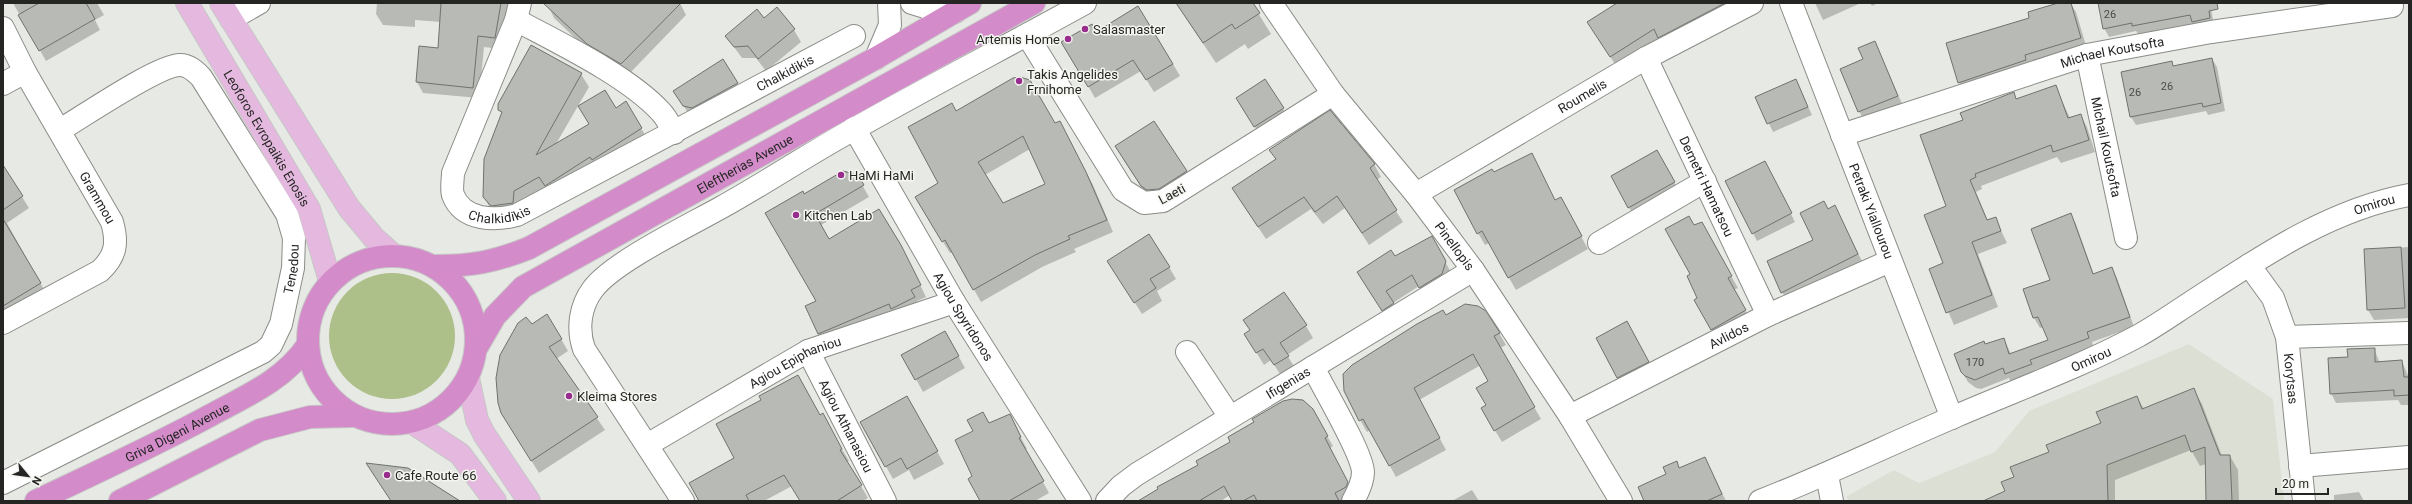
<svg xmlns="http://www.w3.org/2000/svg" width="2412" height="504" font-family="Roboto,sans-serif">
  <rect width="100%" height="100%" fill="#e7e9e4"/>
  <polygon fill="#dce0d4" points="2189,344 2273,399 2284,501 1848,501 1847,496 1894,470 1919,483 1995,452 2029,411"/>
  <circle fill="#aec08a" cx="392" cy="336" r="63"/>
  <g fill="#0003" fill-rule="evenodd">
    <polygon points="13,3 97,3 104,15 95,20 100,30 46,61"/>
    <polygon points="377,3 514,3 501,49 484,47 479,98 423,93 417,82 420,47 439,49 441,22 415,20 415,27 383,25 376,14"/>
    <polygon points="547,3 680,3 686,15 628,75 595,55 574,37 554,18"/>
    <polygon points="1176,3 1252,3 1271,34 1248,49 1245,44 1216,63"/>
    <polygon points="1618,3 1756,3 1618,69 1596,34"/>
    <polygon points="1815,3 1861,3 1823,20"/>
    <polygon points="1870,3 1878,3 1872,6"/>
    <polygon points="2061,3 2070,3 2076,12 2087,49 1966,93 1959,82 2030,18"/>
    <polygon points="2099,3 2210,3 2214,26 2197,30 2194,24 2138,34 2136,31 2109,37 2104,28"/>
    <polygon points="764,19 794,30 801,42 766,71 756,58 742,58 726,36"/>
    <polygon points="1096,34 1173,64 1180,76 1154,92 1141,71 1095,98 1063,42"/>
    <polygon points="1875,43 1904,108 1866,124 1859,111"/>
    <polygon points="2212,59 2217,67 2225,111 2208,115 2206,111 2136,125 2131,117 2171,63 2174,67"/>
    <polygon points="723,61 744,96 691,118 682,103"/>
    <polygon points="581,74 589,87 556,144 625,103 649,141 521,204 491,210 484,197 502,114 499,109"/>
    <polygon points="1265,80 1288,117 1260,135 1242,106"/>
    <polygon points="2055,86 2070,118 2080,115 2087,127 2095,152 2061,163 2057,157 1981,186 1982,189 1976,192 1988,221 1995,218 2007,243 1978,254 1998,307 1954,325 1930,269 1944,264 1947,207 1964,120 2013,94 2017,100"/>
    <polygon points="1800,89 1812,115 1773,132 1757,98"/>
    <path d="M956,112L1054,124L1066,134L1093,185L1113,232L1074,249L1076,252L1042,267L981,302L953,252L950,253L923,210L939,183ZM1030,149L1047,184L1003,204L985,175Z"/>
    <polygon points="1154,122 1193,184 1149,199 1123,159"/>
    <polygon points="1271,150 1374,164 1381,177 1376,180 1403,222 1369,245 1345,208 1323,224 1311,209 1266,239 1240,200 1276,160"/>
    <polygon points="1657,152 1681,195 1636,220 1612,177"/>
    <polygon points="1769,170 1795,222 1757,241 1753,233"/>
    <polygon points="1493,173 1555,201 1567,211 1588,249 1516,290 1489,243 1485,245 1478,233"/>
    <polygon points="9,176 29,208 7,223 47,295 3,316 3,180"/>
    <polygon points="857,176 869,197 821,225 829,240 907,258 926,297 917,301 920,308 825,345 818,334 817,302 804,195"/>
    <polygon points="1835,207 1865,267 1789,304 1782,292 1814,241 1828,210"/>
    <polygon points="2071,214 2076,224 2094,275 2112,268 2117,278 2134,327 2092,342 2094,348 2035,370 2037,375 2011,383 2009,378 1981,389 1976,388 1968,382 1962,372 1985,345 2004,339 2011,354 2049,341 2043,327 2040,328 2034,318 2051,280"/>
    <polygon points="1701,223 1738,288 1733,290 1752,322 1718,341 1695,300 1699,298 1691,275 1694,227"/>
    <polygon points="1431,237 1452,274 1427,300 1419,286 1393,303 1400,316 1390,322 1366,284 1394,258"/>
    <polygon points="2409,247 2409,318 2374,320 2368,310 2365,250"/>
    <polygon points="1169,267 1176,279 1157,291 1162,301 1142,314 1116,273"/>
    <polygon points="1446,317 1499,333 1506,345 1500,348 1541,419 1502,442 1482,409 1487,406 1490,381 1481,365 1419,400 1446,450 1396,477 1370,430 1367,432 1360,420"/>
    <polygon points="532,326 561,339 568,351 556,359 605,430 539,473 510,426"/>
    <polygon points="1306,326 1313,338 1287,355 1295,368 1282,377 1271,360 1264,365 1245,334"/>
    <polygon points="945,332 965,368 923,392 903,355"/>
    <polygon points="1634,334 1655,374 1625,389 1618,377"/>
    <polygon points="2374,349 2380,363 2402,361 2409,378 2409,405 2401,405 2398,400 2336,403 2331,393 2349,358"/>
    <polygon points="2194,390 2202,404 2222,456 2230,456 2238,470 2239,501 2207,501 2206,464 2200,466 2191,450 2115,480 2115,501 1986,501 2006,491 2015,477 2050,453 2102,424 2137,397 2144,409"/>
    <polygon points="914,409 944,464 914,480 909,470 893,479 861,422"/>
    <polygon points="1312,410 1333,446 1330,448 1353,493 1343,501 1234,501 1230,495 1221,501 1140,501"/>
    <polygon points="1009,415 1027,449 1025,449 1049,493 1035,501 980,501 974,477 989,424"/>
    <polygon points="829,427 849,461 847,462 868,498 863,501 801,501 792,486 764,501 701,501"/>
    <polygon points="1705,458 1726,501 1646,501 1676,463 1680,469"/>
    <polygon points="1472,490 1479,501 1452,501"/>
    <polygon points="2359,492 2364,501 2334,501 2334,495"/>
  </g>
  <g fill="#b8bab5" stroke="#70726d" fill-rule="evenodd">
    <polygon points="39,3 86,3 95,19 39,51 18,15"/>
    <polygon points="441,3 501,3 495,38 478,36 473,88 416,82 419,46 438,48"/>
    <polygon points="543,3 681,3 621,64 587,44"/>
    <polygon points="1176,3 1253,3 1260,13 1235,29 1232,24 1203,43"/>
    <polygon points="1617,3 1725,3 1658,38 1654,29 1610,57 1587,22"/>
    <polygon points="2058,3 2071,3 2081,38 2025,55 2026,60 1958,83 1946,43 2029,18 2028,12"/>
    <polygon points="2098,3 2217,3 2218,9 2209,11 2210,18 2192,22 2190,15 2132,26 2132,23 2103,29"/>
    <polygon points="1138,6 1173,64 1146,80 1133,60 1088,87 1061,42 1092,24 1096,32"/>
    <polygon points="777,7 795,29 758,59 748,46 734,47 725,36 757,9 764,18"/>
    <polygon points="1875,41 1898,96 1858,112 1840,69 1863,59 1858,48"/>
    <polygon points="531,45 582,73 536,155 589,124 578,106 605,90 616,108 626,101 642,128 592,160 590,157 545,186 539,177 514,191 513,203 491,206 483,197 484,159 502,112 498,110 498,104"/>
    <polygon points="2212,58 2221,103 2203,107 2202,103 2130,117 2121,72 2172,61 2173,66"/>
    <polygon points="723,59 738,83 692,108 683,106 673,91"/>
    <path d="M1020,77L1030,80L1055,123L1060,121L1086,172L1107,220L1068,236L1070,239L1035,255L973,290L945,240L942,242L915,197L938,183L908,127L952,103L956,111L1013,78ZM1023,136L1045,184L1003,203L978,162Z"/>
    <polygon points="1265,79 1284,108 1254,127 1236,98"/>
    <polygon points="1796,79 1808,107 1767,124 1755,97"/>
    <polygon points="2056,85 2068,118 2081,114 2089,140 2053,152 2051,145 1975,174 1976,177 1970,180 1987,220 1996,217 2001,231 1972,242 1992,295 1946,313 1929,269 1943,263 1924,215 1946,206 1920,135 1963,120 1960,113 2014,92 2016,99"/>
    <polygon points="1330,110 1375,164 1370,168 1397,210 1362,233 1337,196 1315,212 1304,197 1258,227 1232,188 1276,159 1269,150"/>
    <polygon points="1154,121 1187,171 1159,189 1147,190 1141,186 1115,146"/>
    <polygon points="1657,150 1675,182 1628,208 1611,176"/>
    <polygon points="1532,153 1555,200 1561,197 1582,236 1508,278 1482,231 1477,234 1454,190 1492,169 1494,172"/>
    <polygon points="1765,161 1792,213 1752,234 1725,181"/>
    <polygon points="3,165 23,196 3,210"/>
    <polygon points="843,171 858,175 864,185 815,214 829,239 879,209 901,245 921,285 911,290 915,297 891,309 889,304 818,334 805,306 816,301 765,213 803,191 804,194"/>
    <polygon points="1824,201 1828,209 1835,205 1858,254 1781,293 1767,261 1813,240 1800,213"/>
    <polygon points="2071,213 2093,274 2112,267 2130,317 2087,332 2089,338 2030,360 2032,364 2005,374 2003,368 1975,380 1965,376 1961,372 1954,354 1984,341 1985,344 2004,338 2009,354 2048,340 2038,317 2033,318 2023,289 2050,280 2031,229"/>
    <polygon points="1689,216 1694,225 1702,222 1732,276 1728,278 1746,310 1711,330 1694,300 1697,298 1687,276 1690,274 1665,229"/>
    <polygon points="3,219 41,283 3,306"/>
    <polygon points="1149,234 1170,267 1150,279 1156,288 1134,303 1107,261"/>
    <polygon points="1432,236 1446,261 1442,274 1419,288 1412,275 1386,291 1394,303 1382,311 1357,272 1391,250 1395,256"/>
    <polygon points="2401,247 2405,308 2367,310 2364,249"/>
    <polygon points="1284,292 1307,325 1280,343 1289,356 1274,365 1263,349 1256,353 1244,334 1250,330 1243,320"/>
    <polygon points="1465,304 1478,306 1486,311 1500,333 1494,336 1535,407 1494,431 1481,408 1486,405 1476,388 1488,381 1473,354 1414,388 1440,438 1389,466 1363,419 1359,421 1344,391 1343,374 1352,365 1417,324 1443,310 1446,315"/>
    <polygon points="547,314 562,339 549,347 598,417 531,461 501,413 498,403 496,378 500,355 518,323 526,317 532,324"/>
    <polygon points="1627,321 1649,362 1617,378 1596,338"/>
    <polygon points="945,331 959,356 915,380 901,355"/>
    <polygon points="2375,348 2375,362 2402,360 2404,377 2409,377 2409,395 2394,396 2394,390 2330,394 2328,358 2348,357 2347,349"/>
    <polygon points="798,375 820,415 823,413 842,449 840,450 862,485 837,501 800,501 784,475 746,495 749,501 699,501 689,483 734,458 716,424 761,400 759,396"/>
    <polygon points="2194,388 2220,455 2230,455 2232,501 2206,501 2205,447 2191,452 2185,435 2107,465 2108,501 1983,501 2005,491 2001,482 2014,477 2010,467 2049,452 2046,445 2101,423 2096,412 2137,396 2142,409"/>
    <polygon points="907,396 938,451 907,469 901,458 885,467 860,422"/>
    <polygon points="1292,399 1303,400 1313,409 1328,436 1325,438 1348,482 1346,487 1335,493 1339,501 1257,501 1254,495 1243,501 1232,501 1224,486 1199,501 1138,501 1158,489 1157,487 1198,465 1196,461 1230,442 1228,437 1254,422 1252,419 1283,401"/>
    <polygon points="983,412 989,423 1010,414 1021,437 1019,438 1044,481 1009,501 980,501 968,479 972,476 955,440 973,431 967,420"/>
    <polygon points="1705,457 1722,494 1707,501 1644,501 1638,487 1666,474 1663,467 1677,461 1679,468"/>
    <polygon points="366,463 408,468 460,501 391,501"/>
  </g>
  <g fill="none" stroke-linecap="round" stroke-linejoin="round">
    <g stroke="#8b8c88" stroke-width="24">
      <g id="minor">
        <path id="s1" d="M520,3L516,20L453,173C453,179 451,189 453,195C463,221 495,221 517,215L854,36"/>
        <polyline points="912,3 935,10 955,12"/>
        <path id="s2" d="M1271,3L1333,94L1416,194L1473,270L1570,416L1621,501"/>
        <path id="s3" d="M1791,3L1952,418"/>
        <polyline points="231,19 259,3"/>
        <path d="M516,20C559,43 628,76 661,112C667,118 670,126 674,133"/>
        <path id="s4" d="M3,28L25,72L112,222C118,243 116,256 100,271L3,323"/>
        <polyline points="1027,35 1123,190 1144,203 1163,201 1333,94"/>
        <path id="s5" d="M2087,55L2126,238"/>
        <polyline points="876,58 890,25 889,3"/>
        <path id="s6" d="M1646,58L1768,315"/>
        <polyline points="3,84 25,72"/>
        <path id="s7" d="M854,128L954,302L1080,501"/>
        <path id="s8" d="M1842,135L2087,55L2211,32L2392,6"/>
        <path id="s9" d="M1416,194L1646,58L1752,3"/>
        <polyline points="1599,243 1705,181"/>
        <path id="s10" d="M2249,265L2273,298L2287,337L2304,501"/>
        <polyline points="2287,337 2409,333"/>
        <path id="s11" d="M808,351L885,501"/>
        <polyline points="1187,352 1230,417"/>
        <path d="M1313,367C1323,388 1362,452 1363,472C1363,482 1358,492 1353,501"/>
        <path id="s12" d="M1570,416L1768,315L1890,261"/>
        <path id="s13" d="M647,445L808,351L954,302"/>
        <polyline points="2300,466 2409,457"/>
        <polyline points="1827,475 1832,501"/>
        <path id="s14" d="M3,483L263,352L271,345L281,324L293,268L294,238L287,214L201,77C195,71 189,65 180,65C158,65 84,116 60,130"/>
        <path d="M683,501L584,349C577,329 580,306 593,289C613,262 690,225 722,207C767,182 810,153 856,128C932,85 1009,45 1085,3"/>
        <path id="s15" d="M1107,501L1121,486L1137,474L1473,270"/>
        <path id="s16" d="M1760,501C1827,475 1890,444 1956,416C2016,390 2080,367 2138,336C2156,326 2173,314 2190,303C2258,259 2328,210 2409,195"/>
      </g>
    </g>
    <g stroke="#c6c7c6" stroke-width="24">
      <g id="major">
        <path id="s17" d="M187,3L309,209L330,281"/>
        <polyline points="221,3 349,208 374,238 393,255"/>
        <polyline points="468,378 477,420 484,434 529,501"/>
        <polyline points="413,423 460,454 495,501"/>
      </g>
    </g>
    <g stroke="#c6c7c6" stroke-width="24">
      <g id="highway">
        <circle cx="392" cy="340" r="84"/>
        <path d="M434,266C472,266 494,262 529,248L876,58L970,3"/>
        <path id="s18" d="M477,347L495,316L523,287L1034,3"/>
        <path id="s19" d="M36,501C95,473 154,446 211,415C246,396 284,380 307,346"/>
        <polyline points="120,501 260,430 310,417 353,416"/>
      </g>
    </g>
    <use href="#minor" stroke="#fff" stroke-width="22"/>
    <use href="#major" stroke="#e5b9df" stroke-width="22"/>
    <use href="#highway" stroke="#d48bc9" stroke-width="22"/>
  </g>
  <g fill="#992d8e" stroke="#f5f6f1" stroke-width="1.5">
    <circle cx="1085" cy="29" r="4"/>
    <circle cx="1068" cy="39" r="4"/>
    <circle cx="1019" cy="81" r="4"/>
    <circle cx="841" cy="175" r="4"/>
    <circle cx="796" cy="215" r="4"/>
    <circle cx="569" cy="396" r="4"/>
    <circle cx="387" cy="475" r="4"/>
  </g>
  <g text-anchor="middle" dominant-baseline="central" stroke-width="3" stroke-linejoin="round" paint-order="stroke">
    <g font-size="11" fill="#4a4b48">
      <text x="2110" y="14">26</text>
      <text x="2167" y="86">26</text>
      <text x="2135" y="92">26</text>
      <text x="1975" y="362">170</text>
    </g>
    <g font-size="13" fill="#252624" stroke="#f5f6f1" text-anchor="start">
      <text x="1093" y="29">Salasmaster</text>
      <text x="1060" y="39" text-anchor="end">Artemis Home</text>
      <text x="1027" y="74">Takis Angelides<tspan x="1027" dy="15">Frnihome</tspan></text>
      <text x="849" y="175">HaMi HaMi</text>
      <text x="804" y="215">Kitchen Lab</text>
      <text x="577" y="396">Kleima Stores</text>
      <text x="395" y="475">Cafe Route 66</text>
    </g>
    <g font-size="13" fill="#252624" stroke="#f5f6f1">
      <text stroke="none"><textPath href="#s8" startOffset="283">Michael Koutsofta</textPath></text>
      <text stroke="none"><textPath href="#s1" startOffset="582">Chalkidikis</textPath></text>
      <text stroke="none"><textPath href="#s9" startOffset="193">Roumelis</textPath></text>
      <text stroke="none"><textPath href="#s17" startOffset="157">Leoforos Evropaikis Enosis</textPath></text>
      <text stroke="none"><textPath href="#s5" startOffset="94">Michail Koutsofta</textPath></text>
      <text stroke="none"><textPath href="#s18" startOffset="330">Eleftherias Avenue</textPath></text>
      <text stroke="none"><textPath href="#s6" startOffset="142">Demetri Hamatsou</textPath></text>
      <text transform="translate(1172 194) rotate(-28)">Laeti</text>
      <text stroke="none"><textPath href="#s4" startOffset="194">Grammou</textPath></text>
      <text stroke="none"><textPath href="#s16" startOffset="684">Omirou</textPath></text>
      <text stroke="none"><textPath href="#s1" startOffset="261">Chalkidikis</textPath></text>
      <text stroke="none"><textPath href="#s3" startOffset="223">Petraki Yiallourou</textPath></text>
      <text stroke="none"><textPath href="#s2" startOffset="305">Pinellopis</textPath></text>
      <text stroke="none"><textPath href="#s14" startOffset="381">Tenedou</textPath></text>
      <text stroke="none"><textPath href="#s7" startOffset="218">Agiou Spyridonos</textPath></text>
      <text stroke="none"><textPath href="#s12" startOffset="178">Avlidos</textPath></text>
      <text stroke="none"><textPath href="#s16" startOffset="360">Omirou</textPath></text>
      <text stroke="none"><textPath href="#s13" startOffset="170">Agiou Epiphaniou</textPath></text>
      <text stroke="none"><textPath href="#s10" startOffset="124">Korytsas</textPath></text>
      <text stroke="none"><textPath href="#s15" startOffset="217">Ifigenias</textPath></text>
      <text stroke="none"><textPath href="#s11" startOffset="84">Agiou Athanasiou</textPath></text>
      <text stroke="none"><textPath href="#s19" startOffset="157">Griva Digeni Avenue</textPath></text>
    </g>
  </g>
  <rect width="2412" height="504" fill="none" stroke="#252624" stroke-width="8"/>
  <g transform="translate(28 476) rotate(119)" stroke="#f5f6f1" stroke-width="3" paint-order="stroke">
  <path d="M0-3L7 15L0 10L-7 15Z" fill="#252624"/>
  <text y="-6" font-size="11" font-weight="bold" text-anchor="middle" fill="#252624">N</text>
  </g>
  <path d="M2276 488v6h52v-6" fill="none" stroke="#252624" stroke-width="2"/>
  <text x="2282" y="488" font-size="12" fill="#252624" stroke="#f5f6f1" stroke-width="3" paint-order="stroke">20 m</text>
</svg>
